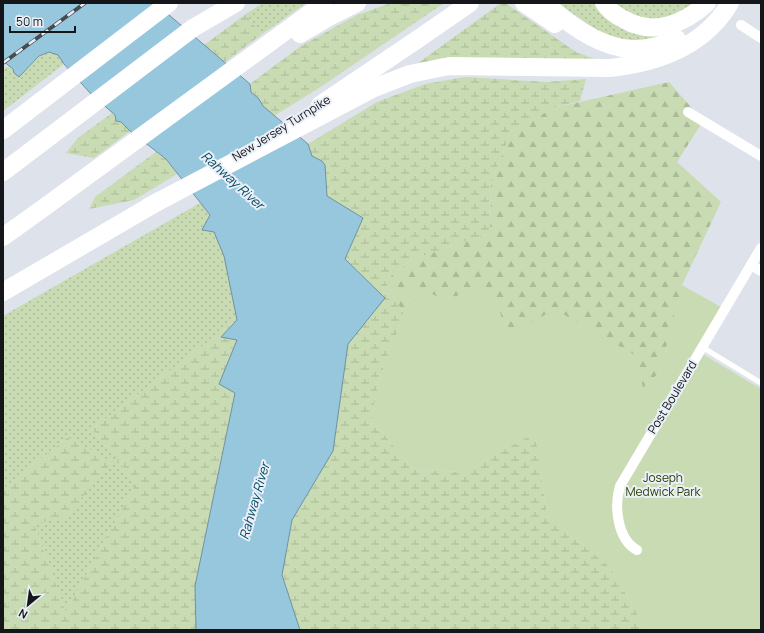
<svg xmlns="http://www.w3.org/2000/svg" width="764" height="633" font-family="Manrope,sans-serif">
  <defs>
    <pattern id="grass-dots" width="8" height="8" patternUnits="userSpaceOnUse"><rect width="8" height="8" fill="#c8dbb2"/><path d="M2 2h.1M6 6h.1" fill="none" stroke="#abbb98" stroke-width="1.8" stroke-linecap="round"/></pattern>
    <pattern id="forest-firs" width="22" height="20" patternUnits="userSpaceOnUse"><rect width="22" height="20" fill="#c8dbb2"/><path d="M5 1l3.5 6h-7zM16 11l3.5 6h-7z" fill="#abbb98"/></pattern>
    <pattern id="wetland-marsh" width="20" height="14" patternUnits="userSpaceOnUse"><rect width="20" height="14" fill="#c8dbb2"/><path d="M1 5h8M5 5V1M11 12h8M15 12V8" fill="none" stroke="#abbb98"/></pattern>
  </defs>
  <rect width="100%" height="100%" fill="#dde2eb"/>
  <g fill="url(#grass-dots)">
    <polygon points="262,3 306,3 261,35 246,14"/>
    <polygon points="558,3 596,3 605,17 630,32 668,36 647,44 608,38"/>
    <polygon points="612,3 695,3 675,14 654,20 627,14"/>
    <polygon points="50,52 58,55 64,64 3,111 3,76 5,75 3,69 9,66 19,77 40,56"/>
    <polygon points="200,203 207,210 210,215 206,221 206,231 214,232 224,256 237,320 92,429 136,483 66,612 34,524 68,437 3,489 3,316"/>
  </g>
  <polygon fill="url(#forest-firs)" points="669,82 703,121 677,162 721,202 682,285 660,372 643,388 509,337 491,289 442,299 413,285 404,314 385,281 411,260 490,233 491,183 511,132 553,108"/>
  <g fill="url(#wetland-marsh)">
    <polygon points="391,3 444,3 322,86 274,116 263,106 259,99 251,92 250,84 301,46 357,15"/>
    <polygon points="501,3 505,3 576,52 606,63 414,66"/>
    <polygon points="246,14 261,35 225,62 204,45"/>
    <polygon points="465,77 546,82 586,79 580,101 553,108 511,132 491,183 490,233 411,260 385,281 404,314 379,381 371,423 382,432 414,470 463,472 535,432 547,515 609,566 635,609 645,630 300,630 282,575 292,520 333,451 348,344 385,298 345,259 363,218 326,196 325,165 322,161 312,156 308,144 377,102 425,84"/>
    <polygon points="112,113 130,131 94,158 66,153 78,138"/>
    <polygon points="156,152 166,159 177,174 134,200 89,209 95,197"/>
    <polygon points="237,320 221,337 237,340 219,384 235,392 195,586 196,630 3,630 3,489 68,437 112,462 65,518 34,524 66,612 136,483 92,429"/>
  </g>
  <polygon fill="#c8dbb2" points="413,285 442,299 491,289 509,337 554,309 635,355 643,388 660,372 682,285 728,311 701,353 761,389 761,630 645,630 635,609 609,566 547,515 535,433 463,472 414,470 382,432 371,423 379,381 404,314"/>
  <polygon fill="#96c7dd" stroke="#6f92a2" points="3,3 155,3 250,84 251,92 259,99 263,106 308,144 312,156 322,161 325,165 327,196 363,218 345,259 385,298 348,344 333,451 292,520 282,575 300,630 196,630 195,586 235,393 219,384 237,340 221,337 237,320 224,256 214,232 202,230 210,215 166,159 130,131 121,122 116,121 115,115 91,94 64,64 58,55 49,52 39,56 19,77 14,73 13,69 3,61"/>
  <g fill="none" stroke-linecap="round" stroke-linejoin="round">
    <polyline stroke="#fff" stroke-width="5" points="702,347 761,383"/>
    <g stroke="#fff" stroke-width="10">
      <polyline points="741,25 761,38"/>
      <polyline points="688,112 761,156"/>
      <polyline points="751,265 761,271"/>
      <path d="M637,550C617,539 614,506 620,486L761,248"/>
    </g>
    <g stroke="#fff" stroke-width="18">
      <polyline points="524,3 555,24"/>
      <path d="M545,3C568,24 599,47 631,49C647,50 662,45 677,39"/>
      <path d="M604,3C609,11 617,16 625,20C654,36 684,24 707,3"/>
      <polyline points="300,34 329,17 357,3"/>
      <polyline points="320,105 418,39 470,3"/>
      <polyline points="3,130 169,3"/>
      <polyline points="3,172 193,28 236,3"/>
      <path d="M148,207L374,88L410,74L449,66L610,68C658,63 704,47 730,3"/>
      <polyline points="3,237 42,209 324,3"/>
      <polyline points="3,292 159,201"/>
    </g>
    <g stroke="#474a4f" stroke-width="4">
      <polyline id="rail" points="3,63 85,3"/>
    </g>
    <use href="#rail" stroke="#eaeff8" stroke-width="2.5" stroke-dasharray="8" stroke-linecap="butt"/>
  </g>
  <g text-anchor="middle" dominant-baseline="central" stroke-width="4" stroke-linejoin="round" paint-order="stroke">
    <g font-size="12" fill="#141619" stroke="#eaeff8">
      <text transform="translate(281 128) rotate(-32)">New Jersey Turnpike</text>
      <text transform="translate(672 397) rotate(-59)">Post Boulevard</text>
    </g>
    <g font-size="12" fill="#293e00" stroke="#eaeff8">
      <text x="663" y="477">Joseph<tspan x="663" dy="14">Medwick Park</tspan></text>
    </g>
    <g font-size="13" font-style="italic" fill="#054b61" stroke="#eaeff8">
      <text transform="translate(233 180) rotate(42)">Rahway River</text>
      <text transform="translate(254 501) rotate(-74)">Rahway River</text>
    </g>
  </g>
  <rect width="764" height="633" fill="none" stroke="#141619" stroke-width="8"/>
  <g transform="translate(28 605) rotate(209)" stroke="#eaeff8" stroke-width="3" paint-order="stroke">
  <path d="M0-3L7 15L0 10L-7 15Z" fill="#141619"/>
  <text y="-6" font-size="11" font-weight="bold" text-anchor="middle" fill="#141619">N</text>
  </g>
  <path d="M10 26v6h65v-6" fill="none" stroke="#141619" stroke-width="2"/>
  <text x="16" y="26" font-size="12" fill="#141619" stroke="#eaeff8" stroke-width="3" paint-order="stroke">50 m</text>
</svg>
